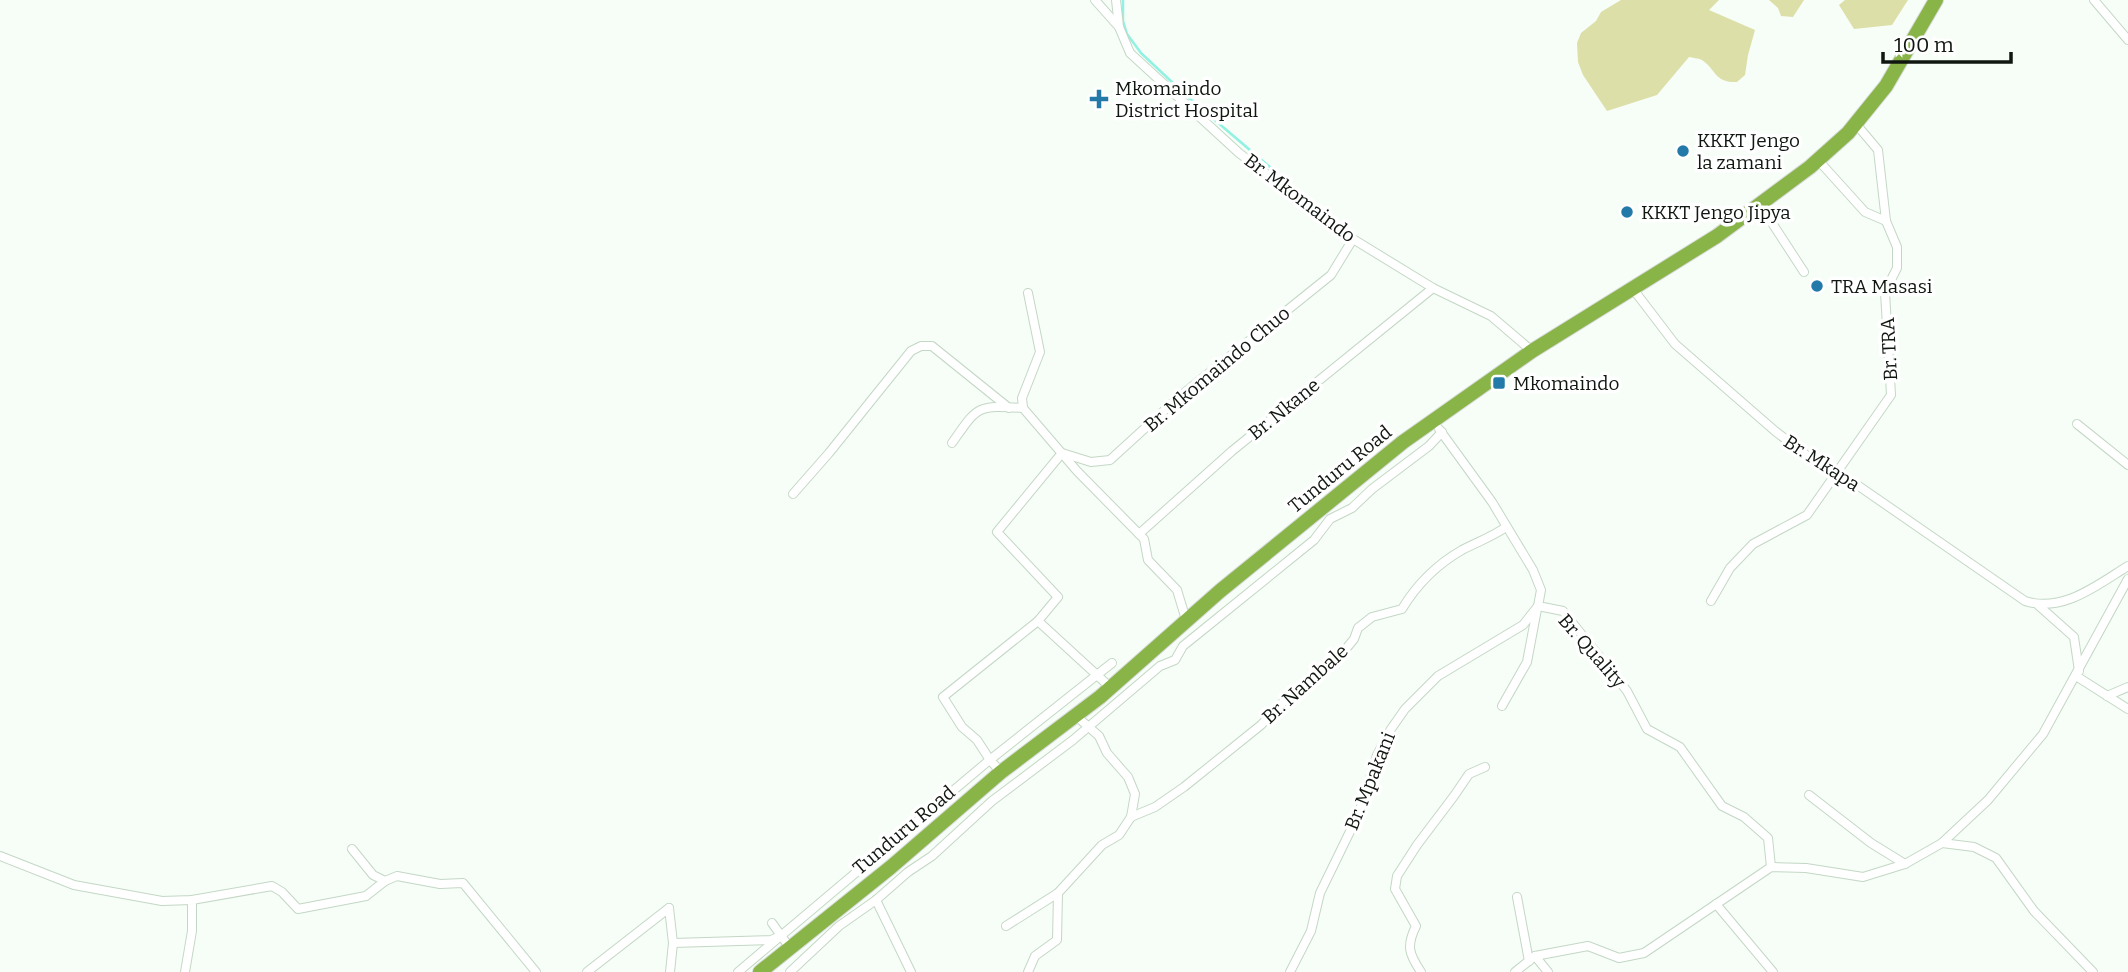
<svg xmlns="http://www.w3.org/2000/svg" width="2128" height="972" font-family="Bitter,serif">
  <rect width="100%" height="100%" fill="#f6fef7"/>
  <g fill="#dddfa8">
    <path d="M1621,0H1719L1709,10L1755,30L1748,55L1745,75L1737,82C1714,83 1716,69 1702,60C1698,58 1693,58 1689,57L1657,95L1607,111L1583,75L1578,62L1577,43L1581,33L1596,21L1601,12Z"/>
    <polygon points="1769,0 1804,0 1793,17 1781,16 1778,8"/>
    <polygon points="1845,0 1908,0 1892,25 1854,29 1839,5"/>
  </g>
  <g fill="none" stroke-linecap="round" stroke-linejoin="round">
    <polyline stroke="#91f1e2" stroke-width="2.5" points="1123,0 1123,21 1127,34 1141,53 1189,98 1271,168"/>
    <g stroke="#c4d7c5" stroke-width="10">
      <g id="street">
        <polyline points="1095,0 1119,27"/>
        <polyline points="1116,0 1119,27 1130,53 1239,153 1353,239 1433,288 1491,316 1532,351"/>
        <polyline points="2094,0 2128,40"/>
        <polyline points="1818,160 1865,212 1886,221"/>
        <polyline points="1761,206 1804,272"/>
        <path d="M1633,289L1675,344L1775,431L1810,458L1837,471L2025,601C2063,613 2097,585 2128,566"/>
        <polyline points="1028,293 1040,352 1022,398 1023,408 1077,471 1144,539 1148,560 1177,590 1187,623"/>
        <polyline points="2077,424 2128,465"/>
        <polyline points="1439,429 1492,502 1533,570 1541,590 1538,606 1563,611 1627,691 1647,729 1680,747 1722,806 1744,817 1768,838 1771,867"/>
        <path d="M952,443C978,406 976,405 1023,408"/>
        <polyline points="793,494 829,453 911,351 921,346 932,346 1009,408"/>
        <polyline points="1139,534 1232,451 1433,288"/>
        <polyline points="1711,601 1730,568 1753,544 1807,515 1891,395 1885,292 1897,268 1897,247 1886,221 1878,150 1856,124"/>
        <polyline points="2038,605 2074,637 2079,671"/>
        <polyline points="2076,676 2128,709"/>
        <polyline points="1110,687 1038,621 1058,597 997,532 1062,453 1091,462 1110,460 1178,398 1331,275 1353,239"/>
        <polyline points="2107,696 2128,687"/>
        <polyline points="1502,706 1527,662 1537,609"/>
        <polyline points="1001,772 990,760 977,740 962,727 943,697 1038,621"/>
        <polyline points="1809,795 1871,843 1905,864"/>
        <path d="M1131,817L1155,807L1184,787L1261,725L1281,704L1345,650L1354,639L1358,628L1372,617L1402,609C1417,584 1436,565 1462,550C1477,542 1492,537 1506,527"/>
        <polyline points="1942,843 1974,847 1996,858 2034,911 2093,972"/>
        <polyline points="352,849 373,875 385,881 397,876 440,884 463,883 536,972"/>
        <polyline points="0,856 74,885 162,901 192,900 272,886 282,892 298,909 366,896 385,881"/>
        <polyline points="1517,897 1529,961"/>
        <polyline points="876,900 911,972"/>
        <polyline points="1716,904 1773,972"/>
        <polyline points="669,908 673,943 670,972"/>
        <polyline points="772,923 790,948"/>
        <polyline points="1006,926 1058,893"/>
        <polyline points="673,943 771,940 778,937"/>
        <polyline points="1535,956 1548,972"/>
        <polyline points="185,972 192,931 192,900"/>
        <polyline points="587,972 669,908"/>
        <polyline points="738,972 986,763 1112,663"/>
        <polyline points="790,972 839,926 876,900 908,872 932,856 992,801 1073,740 1160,666 1175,660 1183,646 1314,540 1330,519 1352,508 1372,489 1429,446 1442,432"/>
        <polyline points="1028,972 1035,956 1057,940 1058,893 1102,845 1119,835 1131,817 1135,794 1128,777 1107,753 1099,736 1075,715"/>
        <polyline points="1290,972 1311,931 1320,893 1359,813 1377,755 1391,729 1405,709 1438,676 1523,625 1538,606"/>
        <path d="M1421,972C1409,954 1406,946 1416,926L1395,889L1397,876L1417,845L1454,796L1469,774L1485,767"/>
        <polyline points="1515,972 1535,956 1588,946 1619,958 1644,953 1771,867 1806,868 1863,877 1905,864 1942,843 1988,800 2043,734 2128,579"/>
      </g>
    </g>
    <g stroke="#d9dad9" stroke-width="16">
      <polyline id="highway" points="760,972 891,867 1001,772 1100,697 1220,591 1403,442 1532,351 1717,236 1810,167 1848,133 1886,86 1936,0"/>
    </g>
    <use href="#street" stroke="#fff" stroke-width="8"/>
    <use href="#highway" stroke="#88b448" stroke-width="14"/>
  </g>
  <g fill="#237aa9" stroke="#fff" stroke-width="2.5">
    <path d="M1095.5 88.5h7v7h7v7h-7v7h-7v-7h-7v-7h7z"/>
    <circle cx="1683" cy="151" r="7"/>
    <circle cx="1627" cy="212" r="7"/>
    <circle cx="1817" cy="286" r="7"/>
    <rect x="1492" y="376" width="14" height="14" rx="3.5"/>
  </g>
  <g text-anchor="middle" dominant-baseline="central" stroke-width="7" stroke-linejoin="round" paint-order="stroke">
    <g font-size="19" fill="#101610" stroke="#fff" text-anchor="start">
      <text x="1115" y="88">Mkomaindo<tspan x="1115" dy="22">District Hospital</tspan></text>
      <text x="1697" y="140">KKKT Jengo<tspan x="1697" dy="22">la zamani</tspan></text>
      <text x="1641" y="212">KKKT Jengo Jipya</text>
      <text x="1831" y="286">TRA Masasi</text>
      <text x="1513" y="383">Mkomaindo</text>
    </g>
    <g font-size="19" fill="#101610" stroke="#fff">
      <text transform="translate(1300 198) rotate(37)">Br. Mkomaindo</text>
      <text transform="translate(1889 349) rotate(-93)">Br. TRA</text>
      <text transform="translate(1217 369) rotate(-40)">Br. Mkomaindo Chuo</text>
      <text transform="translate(1284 409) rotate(-39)">Br. Nkane</text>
      <text transform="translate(1822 463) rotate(33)">Br. Mkapa</text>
      <text transform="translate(1340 469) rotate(-39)">Tunduru Road</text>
      <text transform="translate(1592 651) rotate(49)">Br. Quality</text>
      <text transform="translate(1305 684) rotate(-42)">Br. Nambale</text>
      <text transform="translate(1370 781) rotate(-68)">Br. Mpakani</text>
      <text transform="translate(904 830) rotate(-40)">Tunduru Road</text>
    </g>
  </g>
  <path d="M1883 52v10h128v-10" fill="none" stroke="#101610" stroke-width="3.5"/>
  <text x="1894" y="52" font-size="21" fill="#101610" stroke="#ffffff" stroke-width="5" paint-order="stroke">100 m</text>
</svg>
